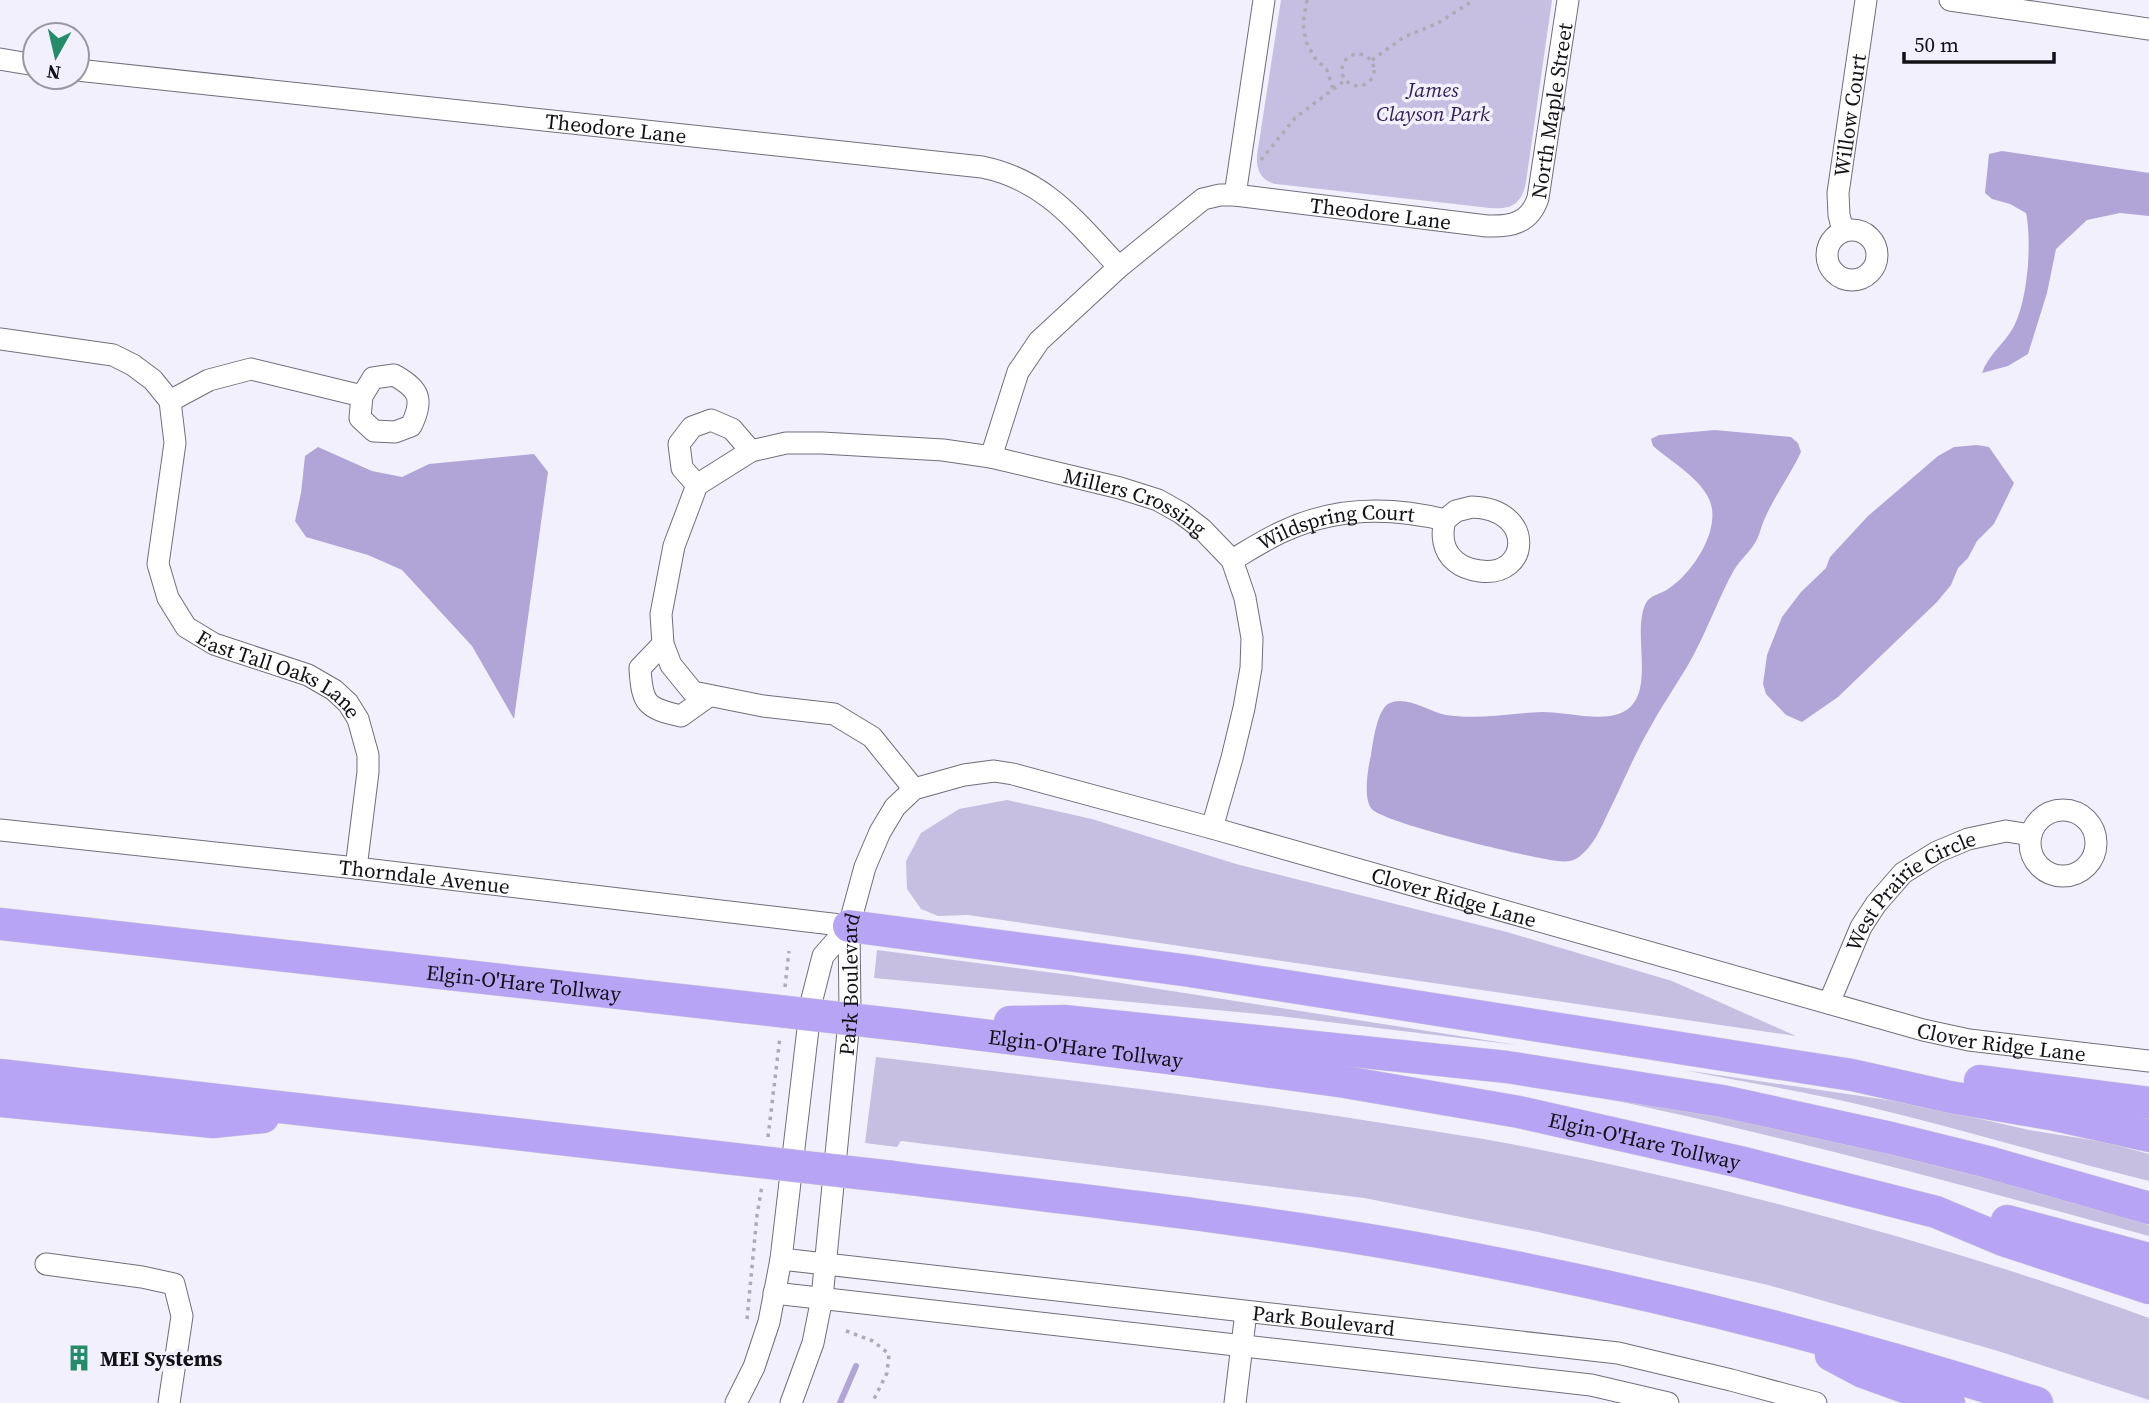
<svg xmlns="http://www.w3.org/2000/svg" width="2149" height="1403" font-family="'Source Serif 4',serif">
  <rect width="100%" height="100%" fill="#f3f0fe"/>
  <g fill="#c6bfe1">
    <path d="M1281,0H1552L1526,182C1522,204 1511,210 1490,208L1276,184C1261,181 1256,170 1257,155Z"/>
    <polygon points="1007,800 1092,819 1236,864 1507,932 1672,981 1796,1036 968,915 938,916 921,909 907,889 906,861 921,833 959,809"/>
    <polygon points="877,950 1070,975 1517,1045 1279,1016 874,978"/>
    <path d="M876,1057C1051,1078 1227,1098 1401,1126C1438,1132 1475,1137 1511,1144C1727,1186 1942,1243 2149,1318V1400L1998,1351L1768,1285L1538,1232L1364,1198L901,1141L897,1147L865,1143Z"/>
    <path d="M1684,1070L1915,1104L2029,1130L2104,1142L2149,1154V1181C2053,1157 1958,1128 1861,1105C1803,1091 1743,1082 1684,1070Z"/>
    <path d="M1609,1099L1708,1109L2026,1188L2149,1225V1236C1970,1187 1791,1138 1609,1099Z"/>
  </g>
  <g fill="#b1a5d7">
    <path d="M2002,151L2149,173V216L2120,213L2087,220L2056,249L2047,293L2028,354L2008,366L1982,373C1988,355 2004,344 2013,328C2028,301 2032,242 2026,213L2010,204L1992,199L1985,193L1989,154Z"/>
    <path d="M1715,430L1791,437L1798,443L1801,452C1791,474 1775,495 1765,518C1761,526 1760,535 1755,543C1749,553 1740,560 1734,570C1719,597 1708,628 1693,656C1680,680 1664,702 1651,726C1635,753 1623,783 1609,811C1601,828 1594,845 1579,857C1569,865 1552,860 1540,858C1517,854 1379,822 1371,808C1363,796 1368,768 1371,755C1373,742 1377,711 1388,704C1405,694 1429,712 1446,715C1478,720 1510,713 1542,712C1564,712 1588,719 1610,716C1664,708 1629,635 1646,603C1650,595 1661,594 1668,589C1691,574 1716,537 1712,509C1709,483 1671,462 1653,446L1651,439L1659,435Z"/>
    <polygon points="1977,445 1989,447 2014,483 1994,524 1977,541 1968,558 1958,568 1951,585 1937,602 1838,697 1802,722 1786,715 1766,694 1763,684 1767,655 1782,617 1801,592 1826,568 1830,557 1868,516 1938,456 1954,447"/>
    <polygon points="318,447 372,471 402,477 429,464 534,454 548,472 514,719 472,646 402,570 368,555 306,537 295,521 301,493 305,456"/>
  </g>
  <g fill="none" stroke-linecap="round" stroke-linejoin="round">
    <polyline stroke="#b1a5d7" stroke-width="6" points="840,1403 856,1366"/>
    <g stroke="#716e7a" stroke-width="23">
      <g id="minor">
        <polyline points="1950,0 2149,29"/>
        <polyline points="0,59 35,65"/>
        <path id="s1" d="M77,70L982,167C1046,180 1076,222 1119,267"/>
        <polyline points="1235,195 1264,0"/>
        <circle cx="1852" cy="255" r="25"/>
        <path id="s2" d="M1843,231L1839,215L1838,193L1866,0"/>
        <path id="s3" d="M0,339L113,355L133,365L153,380L170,401L175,443L158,564L168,598L186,627L214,644L308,675L334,690L348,703L358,719L368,755V772L356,868"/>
        <path d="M394,375C420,389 424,400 411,426L395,432L374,431L360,418L362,396L373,378Z"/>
        <polyline points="170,401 209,380 251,369 362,396"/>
        <path id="s4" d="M991,457L1018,372L1039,341L1119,267L1203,199L1220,195H1235L1487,226C1511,227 1530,223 1538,198L1568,0"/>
        <polyline points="697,485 682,468 679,444 692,427 711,420 732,429 751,451"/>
        <path d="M1472,507C1536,509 1530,578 1480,571C1471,570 1462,567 1455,561C1443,551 1441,535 1445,520L1456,511Z"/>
        <path id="s5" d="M1232,560C1249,550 1266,539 1284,531C1335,507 1392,507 1445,520"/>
        <path d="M663,644L640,668C642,704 646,708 681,716L709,696"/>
        <path id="s6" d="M914,789L872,737L834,714L763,706L693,692L671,665L663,644L661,614L674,546L697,485L751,451L786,443H822L943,450L991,457L1120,488L1158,500L1181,513L1202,529L1232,560L1245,598L1252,638L1251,668L1244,708L1232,758L1212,828"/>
        <circle cx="2063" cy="843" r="33"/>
        <path id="s7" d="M0,830L356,868L849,926"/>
        <path id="s8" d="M1829,1003L1861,927L1876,904L1903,873L1937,852L1968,839L2006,831L2031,835"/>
        <path id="s9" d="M781,1259L1618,1353L1731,1380L1816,1403"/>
        <polyline points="46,1264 142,1277 174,1284 182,1316 169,1403"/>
        <polyline points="774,1293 1591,1385 1668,1403"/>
        <polyline points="736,1403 754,1367 769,1322 781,1259 811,1003 823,956 849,926"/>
        <path id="s10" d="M791,1403L813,1343L822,1298L850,1011L849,926L865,867L880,832L895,807L914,789L964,775L994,771L1013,774L1212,828L1923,1030L1969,1040L2149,1061"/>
        <polyline points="1235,1403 1246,1312"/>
      </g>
    </g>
    <g stroke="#d4d4d5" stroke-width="33">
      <g id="highway">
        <path id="s11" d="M0,924L743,1007"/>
        <polyline points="849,926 1190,971 1852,1075 1950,1097 2050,1114 2149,1136"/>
        <polyline points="1010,1022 1064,1021 1507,1067 1722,1101 1891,1138 1988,1162 2149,1208"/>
        <path id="s12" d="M910,1026L1192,1061L1345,1082L1519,1112L1740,1162L1936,1212L2003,1240L2149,1288"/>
        <polyline points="0,1075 726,1158"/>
        <polyline points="1980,1081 2149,1103"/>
        <polyline points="0,1101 213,1122 263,1117"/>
        <path d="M893,1177C1067,1199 1243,1217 1416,1248C1626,1286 1833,1337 2037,1403"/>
        <polyline points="2007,1221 2149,1259"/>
        <polyline points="1831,1355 1863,1372 1949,1403"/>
      </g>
    </g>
    <g stroke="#adaab6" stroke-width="3.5" stroke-dasharray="3.5 5" stroke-linecap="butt">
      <polyline points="1307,0 1303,23 1306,42 1315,58 1327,70 1333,89"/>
      <circle cx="1358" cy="70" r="16"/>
      <polyline points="1372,60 1404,37 1438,23 1474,0"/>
      <polyline points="1261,160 1295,118 1344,81"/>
      <polyline points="785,987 789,951"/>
      <polyline points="768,1137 780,1037"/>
      <polyline points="747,1319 757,1215 762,1186"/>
      <polyline points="846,1331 873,1341 889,1354 887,1373 872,1403"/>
    </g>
    <use href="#minor" stroke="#fff" stroke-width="21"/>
    <use href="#highway" stroke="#b8a4f5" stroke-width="32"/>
    <g stroke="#d4d4d5" stroke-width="33" stroke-linecap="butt">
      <g id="highway-bridge">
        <polyline points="743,1007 910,1026"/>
        <polyline points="726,1158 893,1177"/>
      </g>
    </g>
    <use href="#highway-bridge" stroke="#b8a4f5" stroke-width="32"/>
  </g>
  <defs>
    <g id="building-bare" transform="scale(2.1)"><path d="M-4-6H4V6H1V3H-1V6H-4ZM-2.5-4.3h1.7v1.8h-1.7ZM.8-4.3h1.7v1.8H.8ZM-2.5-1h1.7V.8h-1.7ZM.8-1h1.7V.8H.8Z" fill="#258c69" stroke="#f3f0fe" stroke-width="2.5" paint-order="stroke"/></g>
  </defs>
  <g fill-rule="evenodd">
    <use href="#building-bare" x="79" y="1358"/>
  </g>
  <g text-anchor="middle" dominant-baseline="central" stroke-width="7" stroke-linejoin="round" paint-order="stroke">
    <g font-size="21" font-style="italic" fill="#311d58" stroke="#f3f0fe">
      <text x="1433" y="89">James<tspan x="1433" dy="24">Clayson Park</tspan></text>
    </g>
    <g font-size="21" fill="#121116" stroke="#f3f0fe">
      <text stroke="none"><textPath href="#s4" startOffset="782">North Maple Street</textPath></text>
      <text stroke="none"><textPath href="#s2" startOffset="117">Willow Court</textPath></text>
      <text stroke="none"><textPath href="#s1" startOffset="542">Theodore Lane</textPath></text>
      <text stroke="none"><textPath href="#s4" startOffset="523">Theodore Lane</textPath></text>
      <text stroke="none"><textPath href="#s6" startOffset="933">Millers Crossing</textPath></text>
      <text stroke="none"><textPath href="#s5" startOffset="112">Wildspring Court</textPath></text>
      <text stroke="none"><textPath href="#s3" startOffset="528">East Tall Oaks Lane</textPath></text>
      <text stroke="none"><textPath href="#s7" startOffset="427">Thorndale Avenue</textPath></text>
      <text stroke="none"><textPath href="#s10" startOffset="1197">Clover Ridge Lane</textPath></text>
      <text stroke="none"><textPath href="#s8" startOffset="145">West Prairie Circle</textPath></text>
      <text stroke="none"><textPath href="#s11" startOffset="527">Elgin-O'Hare Tollway</textPath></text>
      <text stroke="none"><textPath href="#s10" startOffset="425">Park Boulevard</textPath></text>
      <text stroke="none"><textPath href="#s10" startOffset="1764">Clover Ridge Lane</textPath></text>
      <text stroke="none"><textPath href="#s12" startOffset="177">Elgin-O'Hare Tollway</textPath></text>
      <text stroke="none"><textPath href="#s12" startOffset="744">Elgin-O'Hare Tollway</textPath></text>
      <text stroke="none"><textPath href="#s9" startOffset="546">Park Boulevard</textPath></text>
    </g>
    <g font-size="21" font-weight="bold" fill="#121116" stroke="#f3f0fe" text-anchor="start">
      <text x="100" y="1358">MEI Systems</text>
    </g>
  </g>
  <g transform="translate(56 56) rotate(188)"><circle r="33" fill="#f3f0fe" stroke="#9997a1" stroke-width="2"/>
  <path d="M0-5L12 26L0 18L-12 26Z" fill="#258c69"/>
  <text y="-10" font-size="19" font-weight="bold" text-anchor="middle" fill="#121116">N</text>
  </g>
  <path d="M1904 52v10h150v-10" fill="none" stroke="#121116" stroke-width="3.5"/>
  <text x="1914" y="52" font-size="21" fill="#121116" stroke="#f3f0fe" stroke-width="5" paint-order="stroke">50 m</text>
</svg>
